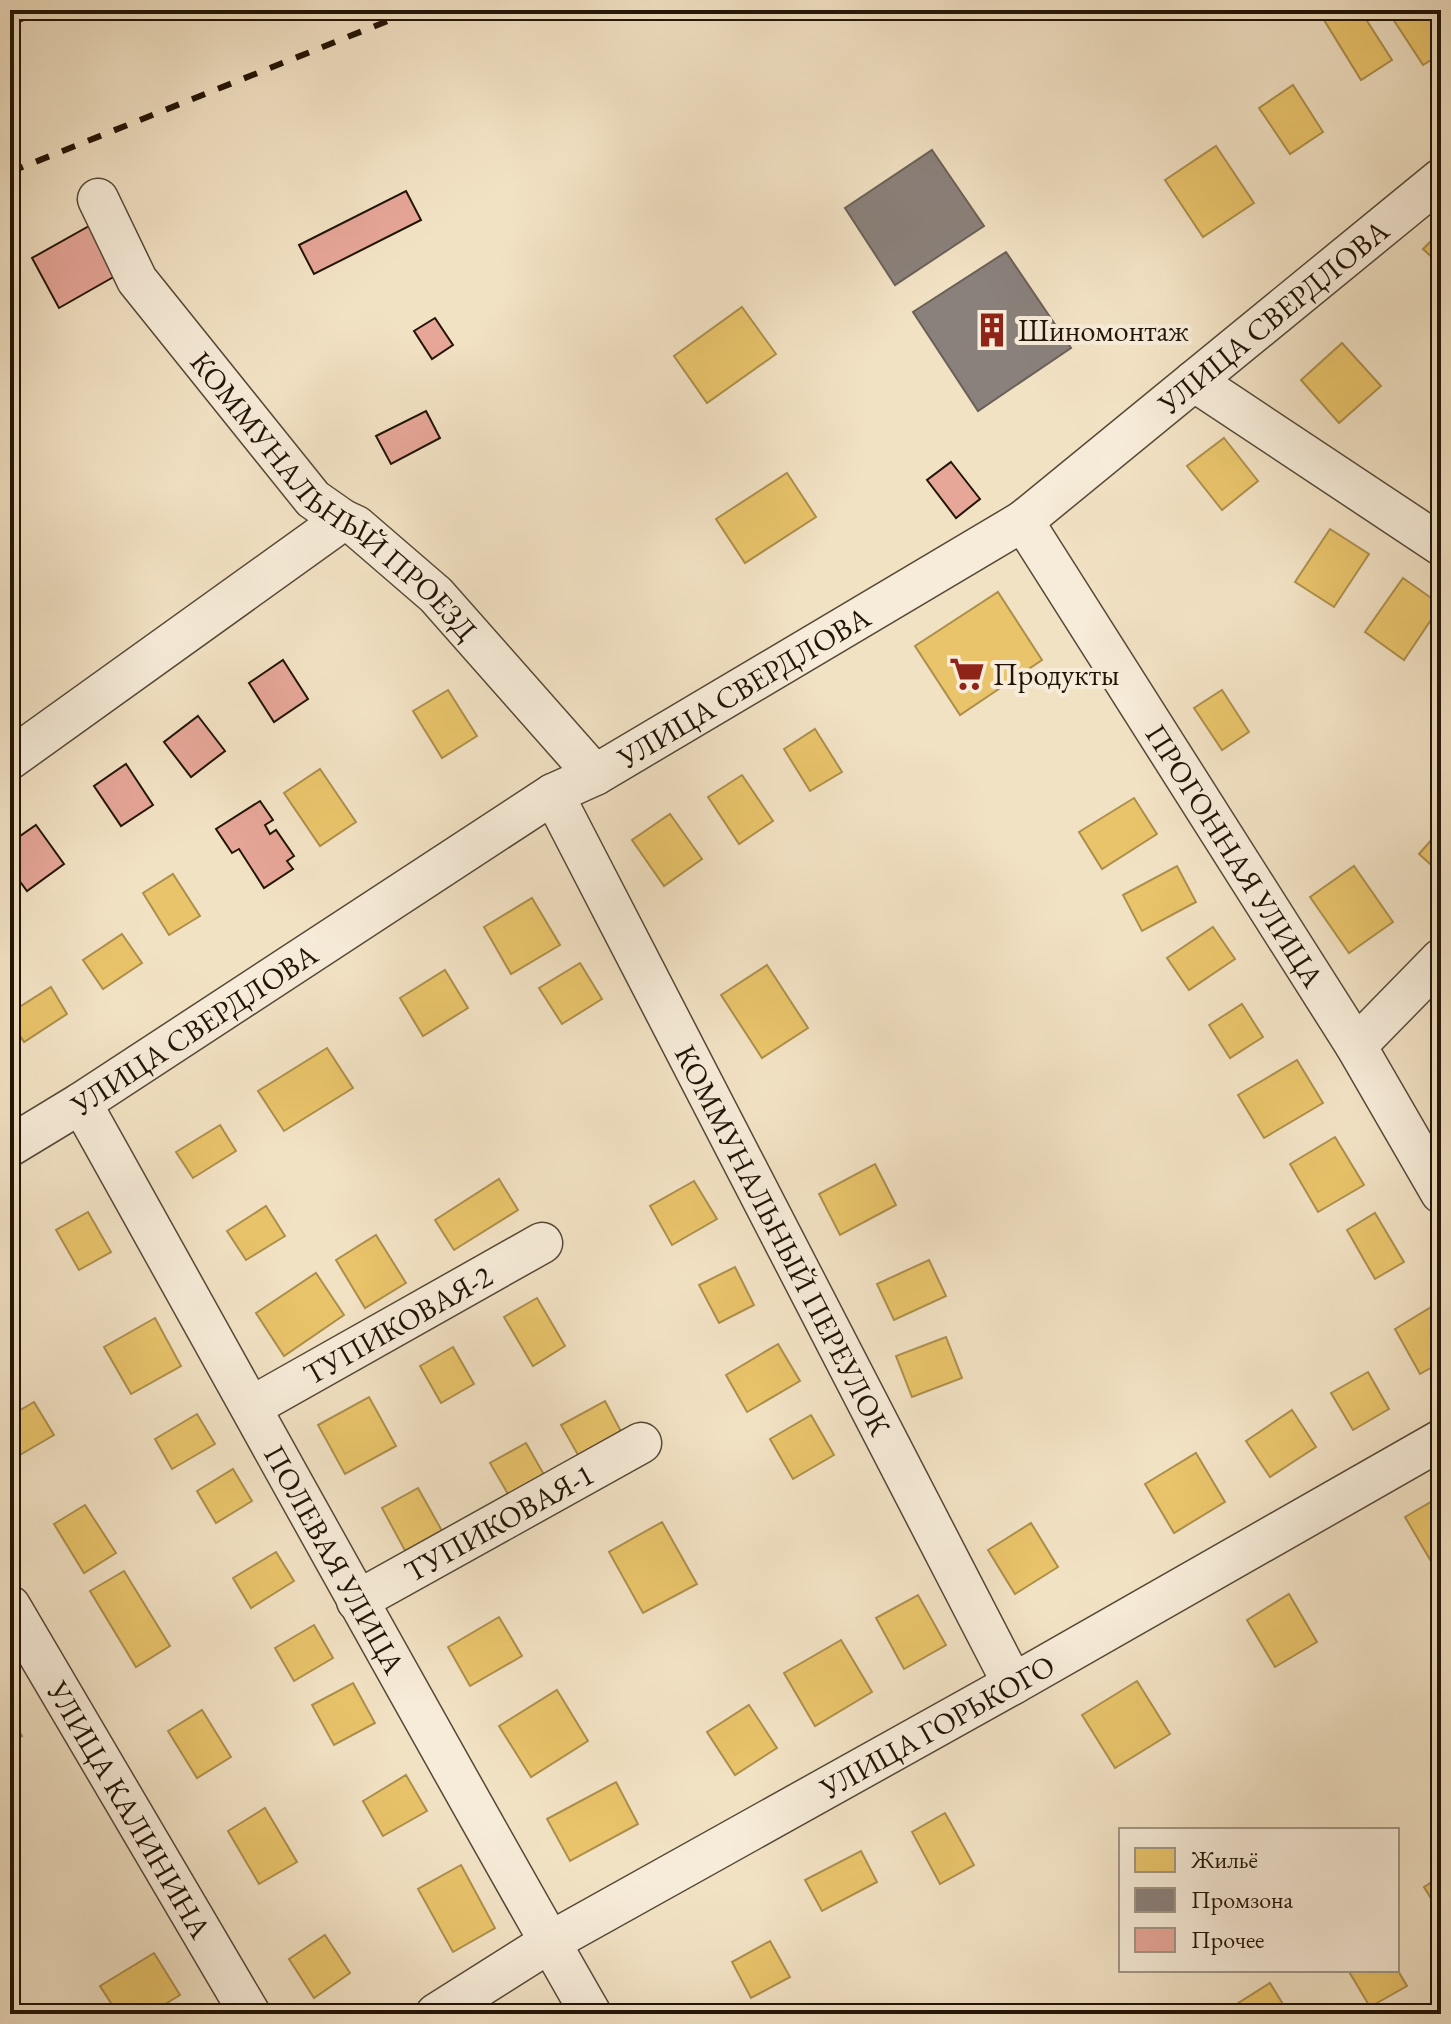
<svg xmlns="http://www.w3.org/2000/svg" width="1451" height="2024" font-family="'EB Garamond',serif">
  <rect width="100%" height="100%" fill="#f2e2c4"/>
  <filter id="stains"><feTurbulence type="fractalNoise" baseFrequency=".0025" numOctaves="4"/><feColorMatrix values="0 0 0 0 .2 0 0 0 0 .09 0 0 0 0 .02 0 0 0 .5 -.17"/></filter>
  <radialGradient id="worn" r=".72"><stop offset=".6" stop-color="#630" stop-opacity="0"/><stop offset="1" stop-color="#630" stop-opacity=".3"/></radialGradient>
  <g fill="#e9c46a" stroke="#ad8f4c" stroke-width="2">
    <polygon points="1341,10 1360,10 1392,60 1361,80 1324,20"/>
    <polygon points="1400,10 1441,12 1441,54 1423,65 1391,16"/>
    <polygon points="1293,85 1323,132 1290,154 1259,108"/>
    <polygon points="1216,146 1254,203 1203,237 1165,180"/>
    <polygon points="1441,231 1441,266 1423,249"/>
    <polygon points="742,307 776,354 707,403 674,356"/>
    <polygon points="1342,343 1381,386 1339,423 1301,380"/>
    <polygon points="1224,438 1258,481 1222,510 1187,466"/>
    <polygon points="787,473 816,517 745,563 716,519"/>
    <polygon points="1330,529 1369,554 1334,607 1295,582"/>
    <polygon points="1403,578 1441,605 1404,660 1365,632"/>
    <polygon points="998,592 1042,660 960,715 915,646"/>
    <polygon points="448,690 477,736 442,758 413,711"/>
    <polygon points="1222,690 1249,732 1222,750 1194,708"/>
    <polygon points="815,729 842,772 810,791 784,749"/>
    <polygon points="320,769 356,822 320,846 284,793"/>
    <polygon points="742,775 773,821 739,844 708,797"/>
    <polygon points="1134,798 1157,834 1102,869 1079,832"/>
    <polygon points="670,814 702,859 664,886 632,840"/>
    <polygon points="1441,829 1441,874 1419,854"/>
    <polygon points="1177,866 1196,902 1142,931 1123,895"/>
    <polygon points="1354,866 1393,922 1349,953 1310,897"/>
    <polygon points="173,874 200,916 169,935 143,893"/>
    <polygon points="532,898 560,945 511,974 484,927"/>
    <polygon points="1213,927 1235,959 1189,990 1167,958"/>
    <polygon points="122,934 142,963 103,989 83,960"/>
    <polygon points="580,963 602,999 562,1024 539,988"/>
    <polygon points="767,965 808,1028 762,1058 721,995"/>
    <polygon points="445,970 468,1008 423,1036 400,998"/>
    <polygon points="51,987 67,1014 24,1042 10,1020 10,1013"/>
    <polygon points="1242,1004 1263,1037 1230,1058 1209,1025"/>
    <polygon points="327,1048 353,1088 284,1131 258,1091"/>
    <polygon points="1297,1060 1323,1103 1264,1138 1238,1095"/>
    <polygon points="220,1125 236,1151 193,1178 176,1152"/>
    <polygon points="1335,1137 1364,1185 1318,1212 1290,1164"/>
    <polygon points="875,1164 896,1205 840,1235 819,1194"/>
    <polygon points="499,1179 518,1210 454,1250 435,1220"/>
    <polygon points="694,1181 717,1219 672,1245 650,1206"/>
    <polygon points="266,1206 285,1236 246,1260 227,1231"/>
    <polygon points="88,1212 111,1252 79,1270 56,1230"/>
    <polygon points="1375,1213 1404,1262 1375,1279 1347,1230"/>
    <polygon points="376,1235 406,1283 365,1308 336,1260"/>
    <polygon points="929,1260 946,1296 894,1320 877,1284"/>
    <polygon points="735,1267 754,1305 719,1323 699,1285"/>
    <polygon points="316,1273 344,1315 284,1356 256,1313"/>
    <polygon points="537,1298 565,1346 533,1366 504,1317"/>
    <polygon points="1433,1306 1441,1320 1441,1362 1420,1374 1395,1329"/>
    <polygon points="155,1318 181,1366 131,1394 104,1347"/>
    <polygon points="946,1337 962,1378 912,1397 896,1356"/>
    <polygon points="778,1344 800,1381 747,1412 726,1375"/>
    <polygon points="453,1347 474,1384 441,1403 420,1366"/>
    <polygon points="1368,1372 1389,1409 1353,1430 1331,1393"/>
    <polygon points="369,1397 396,1446 345,1474 318,1425"/>
    <polygon points="605,1401 625,1439 582,1462 561,1425"/>
    <polygon points="34,1402 54,1435 13,1459 10,1454 10,1416"/>
    <polygon points="1292,1410 1316,1447 1270,1477 1246,1441"/>
    <polygon points="197,1414 215,1444 172,1469 155,1439"/>
    <polygon points="811,1415 834,1455 793,1479 770,1439"/>
    <polygon points="526,1443 547,1480 512,1501 490,1463"/>
    <polygon points="1196,1453 1225,1502 1174,1533 1145,1484"/>
    <polygon points="233,1469 252,1501 216,1523 197,1491"/>
    <polygon points="418,1488 446,1538 409,1558 382,1508"/>
    <polygon points="1441,1496 1441,1574 1439,1575 1405,1517"/>
    <polygon points="85,1505 116,1553 84,1573 54,1524"/>
    <polygon points="662,1522 697,1584 643,1613 609,1552"/>
    <polygon points="1031,1523 1058,1567 1015,1594 988,1550"/>
    <polygon points="276,1552 294,1581 251,1608 233,1578"/>
    <polygon points="124,1571 170,1646 136,1667 90,1591"/>
    <polygon points="1289,1594 1317,1642 1275,1667 1247,1620"/>
    <polygon points="918,1595 946,1645 904,1669 876,1618"/>
    <polygon points="499,1617 522,1656 470,1686 448,1647"/>
    <polygon points="314,1625 333,1658 294,1681 275,1648"/>
    <polygon points="841,1640 872,1692 815,1726 784,1673"/>
    <polygon points="1137,1681 1170,1734 1115,1768 1082,1715"/>
    <polygon points="353,1683 375,1723 334,1745 312,1705"/>
    <polygon points="557,1690 588,1741 531,1777 499,1726"/>
    <polygon points="749,1705 777,1748 735,1775 707,1732"/>
    <polygon points="202,1710 231,1757 197,1778 168,1731"/>
    <polygon points="10,1714 22,1736 10,1742"/>
    <polygon points="406,1775 427,1811 383,1836 363,1801"/>
    <polygon points="616,1782 638,1824 570,1861 547,1819"/>
    <polygon points="265,1808 297,1862 259,1884 228,1831"/>
    <polygon points="945,1813 974,1865 940,1884 912,1832"/>
    <polygon points="861,1851 877,1882 822,1911 805,1880"/>
    <polygon points="461,1865 495,1928 453,1952 418,1889"/>
    <polygon points="1441,1876 1441,1915 1424,1887"/>
    <polygon points="325,1935 350,1973 314,1998 289,1959"/>
    <polygon points="770,1941 790,1977 751,1998 732,1962"/>
    <polygon points="154,1953 180,1995 149,2014 118,2014 100,1986"/>
    <polygon points="1397,1969 1407,1986 1370,2007 1348,1970"/>
    <polygon points="1270,1983 1289,2014 1225,2014 1224,2012"/>
  </g>
  <g fill="#8a817c" stroke="#6b6059" stroke-width="2">
    <polygon points="932,150 984,226 895,285 845,208"/>
    <polygon points="1006,252 1071,348 978,411 913,312"/>
  </g>
  <g fill="#e6a698" stroke="#221406" stroke-width="2">
    <polygon points="406,191 421,220 314,274 299,245"/>
    <polygon points="89,226 117,275 59,308 32,258"/>
    <polygon points="435,318 453,345 432,359 414,331"/>
    <polygon points="426,411 440,438 391,464 376,436"/>
    <polygon points="951,462 980,499 956,518 927,480"/>
    <polygon points="283,660 308,699 274,722 249,683"/>
    <polygon points="198,716 225,751 191,777 164,742"/>
    <polygon points="126,764 153,805 121,826 94,786"/>
    <polygon points="260,801 273,820 265,825 270,834 276,830 294,856 287,861 293,869 264,888 239,849 232,853 216,829"/>
    <polygon points="36,825 64,864 27,891 10,868 10,843"/>
  </g>
  <g fill="none" stroke-linecap="round" stroke-linejoin="round">
    <g stroke="#564836" stroke-width="43">
      <g id="minor">
        <path id="s1" d="M98,199L137,280L313,499L343,520L356,526L436,595L595,775"/>
        <polyline points="1194,381 1441,545"/>
        <path id="s2" d="M1023,521L1356,1046L1441,1193"/>
        <polyline points="10,759 343,520"/>
        <path id="s3" d="M553,794L1013,1684"/>
        <polyline points="1356,1046 1441,959"/>
        <path id="s4" d="M81,1103C251,1407 418,1712 591,2014"/>
        <path id="s5" d="M10,1146L81,1103L553,794L595,775L1023,521L1441,179"/>
        <path id="s6" d="M251,1407L542,1243"/>
        <path id="s7" d="M357,1601L641,1443"/>
        <path id="s8" d="M10,1606L250,2014"/>
        <path id="s9" d="M436,2014L550,1942L1013,1684L1441,1440"/>
      </g>
    </g>
    <use href="#minor" stroke="#f7ecd9" stroke-width="40"/>
    <g stroke="#221406" stroke-width="6" stroke-dasharray="14 14" stroke-linecap="butt">
      <polyline points="10,23 46,10"/>
      <polyline points="10,172 415,10"/>
    </g>
  </g>
  <defs>
    <g id="building-bare" transform="scale(2.76)"><path d="M-4-6H4V6H1V3H-1V6H-4ZM-2.5-4.3h1.7v1.8h-1.7ZM.8-4.3h1.7v1.8H.8ZM-2.5-1h1.7V.8h-1.7ZM.8-1h1.7V.8H.8Z" fill="#8f2418" stroke="#f7ecd9" stroke-width="2.5" paint-order="stroke"/></g>
    <g id="supermarket-bare" transform="scale(2.76)"><path d="M-6-5.5h2.5l.6 2H6L4.5 2H-2.5L-4.4-4H-6ZM-1.5 3.2a1.3 1.3 0 1 0 .1 0ZM3 3.2a1.3 1.3 0 1 0 .1 0Z" fill="#8f2418" stroke="#f7ecd9" stroke-width="2.5" paint-order="stroke"/></g>
  </defs>
  <g fill-rule="evenodd">
    <use href="#building-bare" x="992" y="330"/>
    <use href="#supermarket-bare" x="967" y="674"/>
  </g>
  <g text-anchor="middle" dominant-baseline="central" stroke-width="8" stroke-linejoin="round" paint-order="stroke">
    <g font-size="30" fill="#221406" stroke="#f7ecd9">
      <text stroke="none"><textPath href="#s5" startOffset="1514">УЛИЦА СВЕРДЛОВА</textPath></text>
      <text stroke="none"><textPath href="#s1" startOffset="384">КОММУНАЛЬНЫЙ ПРОЕЗД</textPath></text>
      <text stroke="none"><textPath href="#s5" startOffset="866">УЛИЦА СВЕРДЛОВА</textPath></text>
      <text stroke="none"><textPath href="#s2" startOffset="396">ПРОГОННАЯ УЛИЦА</textPath></text>
      <text stroke="none"><textPath href="#s5" startOffset="218">УЛИЦА СВЕРДЛОВА</textPath></text>
      <text stroke="none"><textPath href="#s3" startOffset="502">КОММУНАЛЬНЫЙ ПЕРЕУЛОК</textPath></text>
      <text stroke="none"><textPath href="#s6" startOffset="168">ТУПИКОВАЯ-2</textPath></text>
      <text stroke="none"><textPath href="#s7" startOffset="162">ТУПИКОВАЯ-1</textPath></text>
      <text stroke="none"><textPath href="#s4" startOffset="522">ПОЛЕВАЯ УЛИЦА</textPath></text>
      <text stroke="none"><textPath href="#s9" startOffset="578">УЛИЦА ГОРЬКОГО</textPath></text>
      <text stroke="none"><textPath href="#s8" startOffset="236">УЛИЦА КАЛИНИНА</textPath></text>
    </g>
    <g font-size="30" fill="#221406" stroke="#f7ecd9" text-anchor="start">
      <text x="1018" y="330">Шиномонтаж</text>
      <text x="993" y="674">Продукты</text>
    </g>
  </g>
  <rect width="1451" height="2024" fill="none" stroke="#f2e2c4" stroke-width="40"/>
  <rect x="12" y="12" width="1427" height="2000" fill="none" stroke="#221406" stroke-width="4"/>
  <rect x="20" y="20" width="1411" height="1984" fill="none" stroke="#221406" stroke-width="2"/>
  <rect x="1119" y="1828" width="280" height="144" fill="#f7ecd9" stroke="#a29685" stroke-width="2"/>
  <rect x="1135" y="1848" width="40" height="24" fill="#e9c46a" stroke="#a29685" stroke-width="2"/>
  <text x="1191" y="1868" font-size="24" fill="#221406">Жильё</text>
  <rect x="1135" y="1888" width="40" height="24" fill="#8a817c" stroke="#a29685" stroke-width="2"/>
  <text x="1191" y="1908" font-size="24" fill="#221406">Промзона</text>
  <rect x="1135" y="1928" width="40" height="24" fill="#e6a698" stroke="#a29685" stroke-width="2"/>
  <text x="1191" y="1948" font-size="24" fill="#221406">Прочее</text>
  <rect width="100%" height="100%" filter="url(#stains)"/>
  <rect width="100%" height="100%" fill="url(#worn)"/>
</svg>
